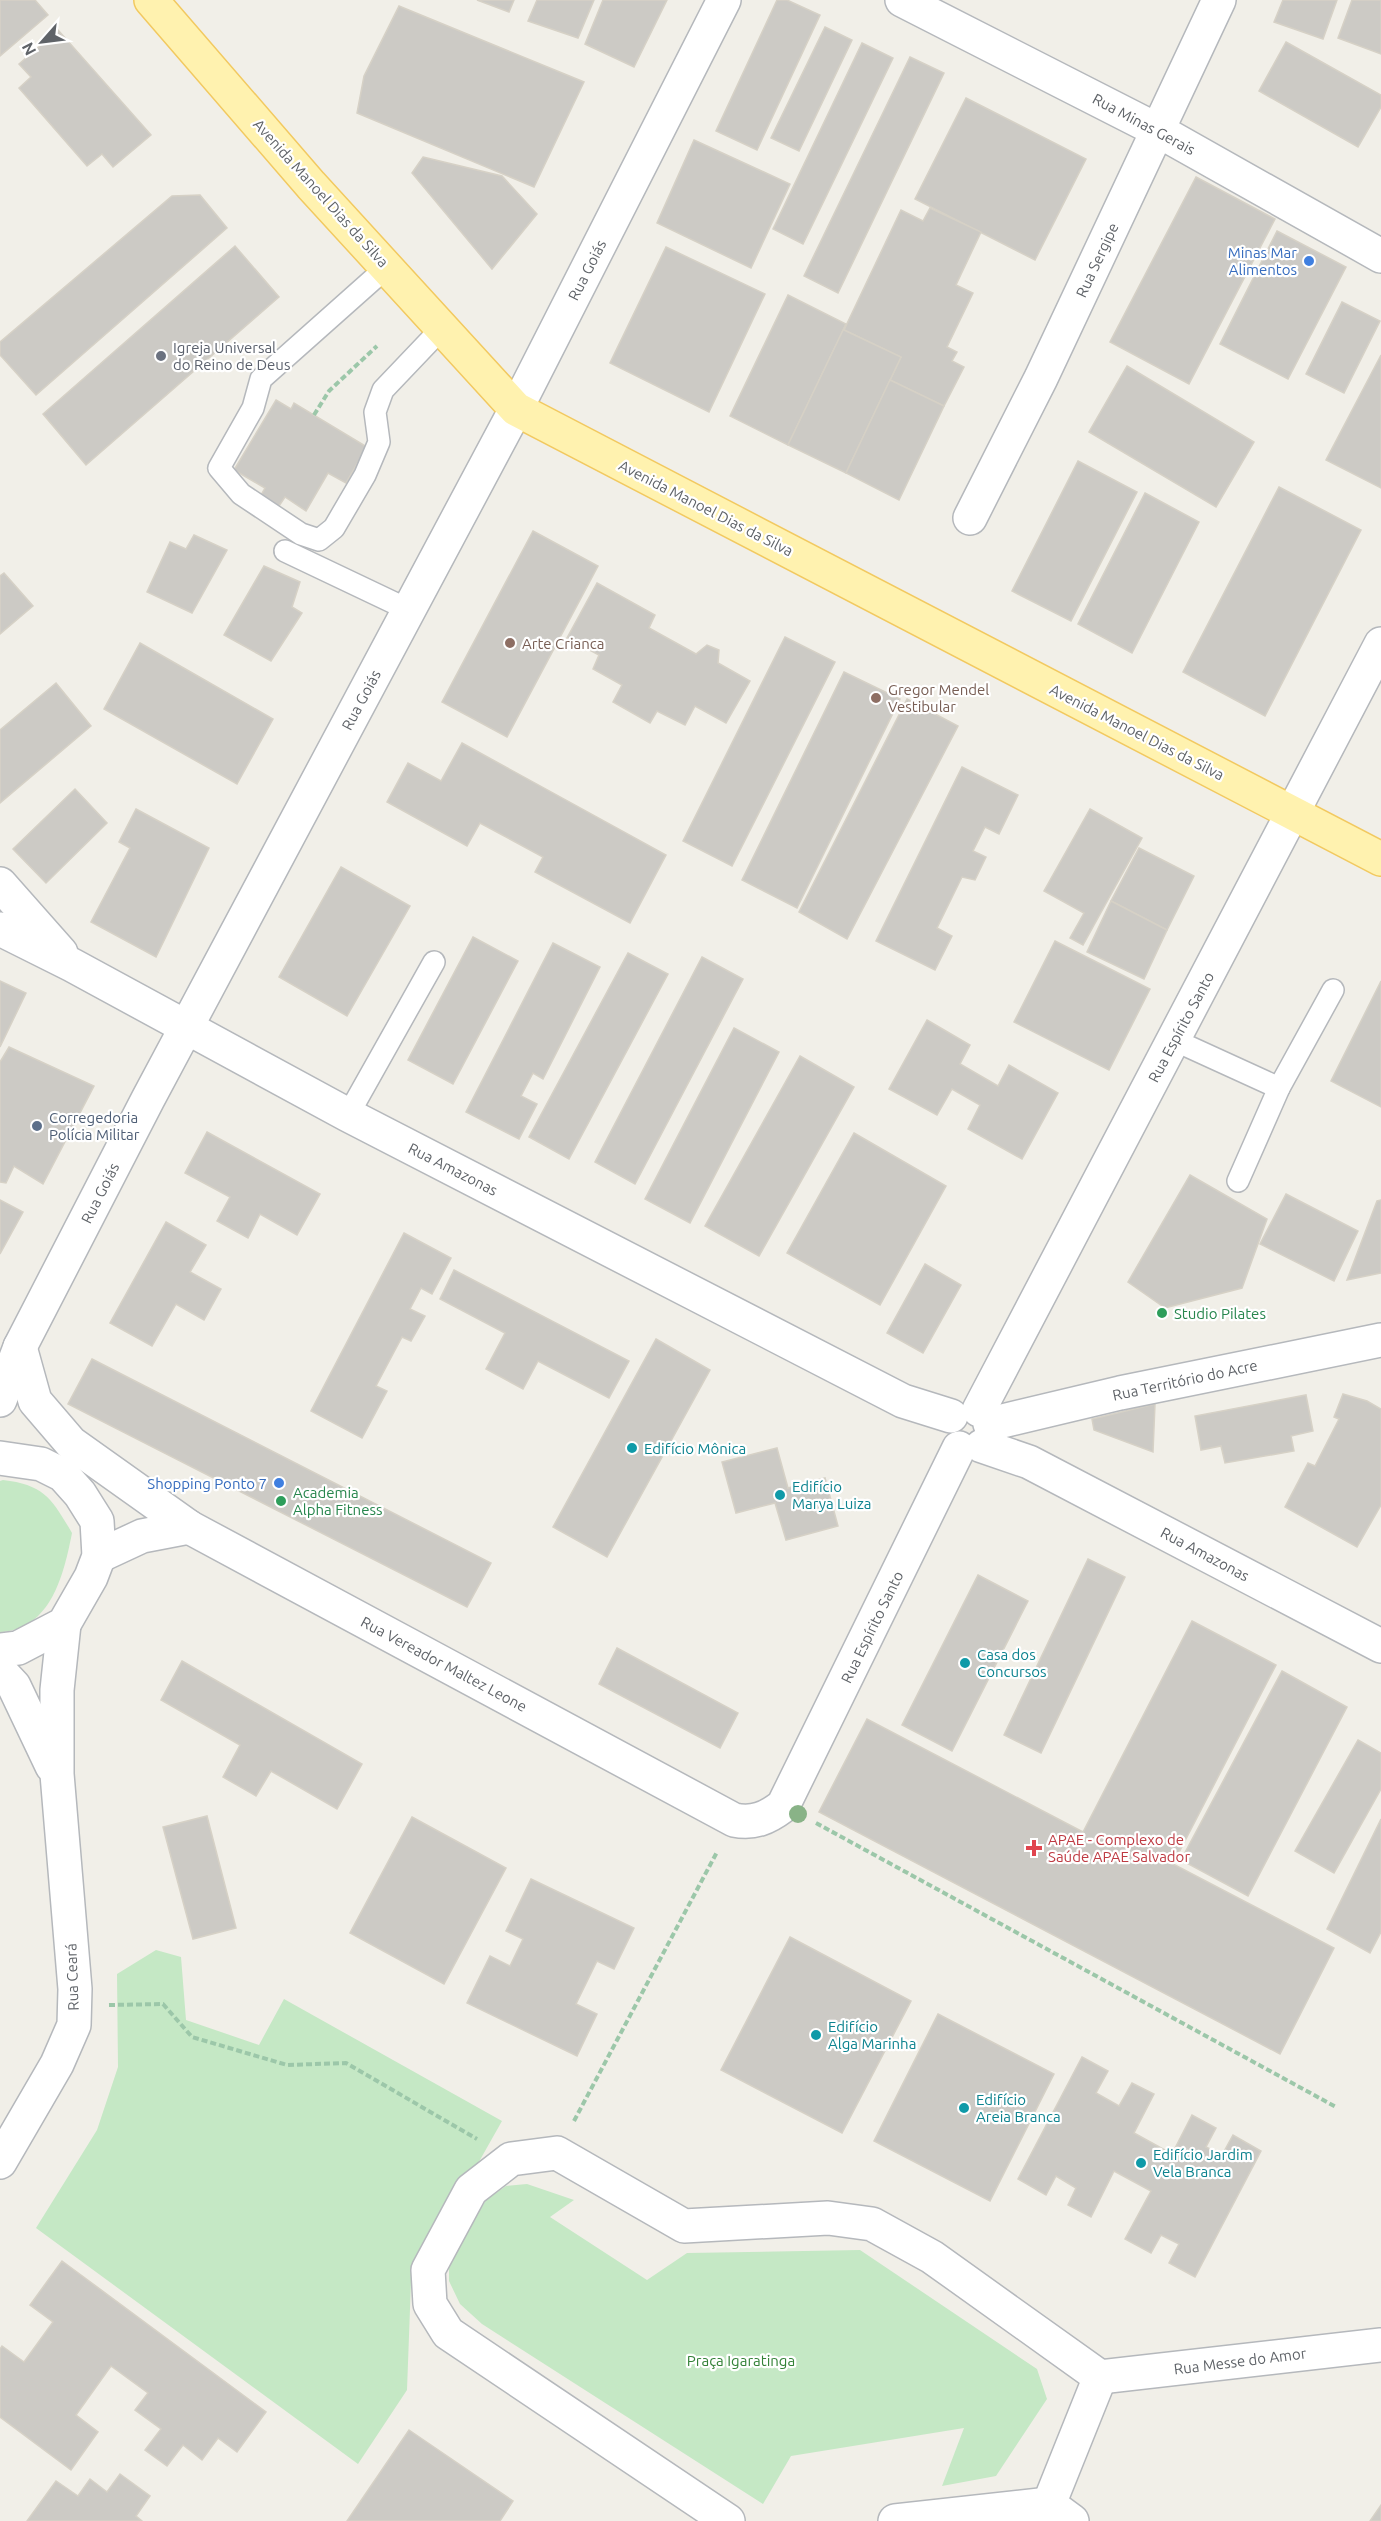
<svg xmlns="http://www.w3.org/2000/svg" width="1381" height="2521" font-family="Ubuntu,sans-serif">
  <rect width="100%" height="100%" fill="#f1efe8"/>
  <g fill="#c5e8c5">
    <path d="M3,1480C45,1485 52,1499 72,1533C64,1574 51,1630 0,1632V1481Z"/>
    <polygon points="156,1950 181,1957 186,2020 259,2045 284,1999 502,2121 411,2282 407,2390 358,2464 36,2228 97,2130 118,2067 117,1974"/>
    <polygon points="527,2184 574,2200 550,2217 647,2280 687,2253 860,2250 1037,2369 1047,2399 996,2476 942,2486 964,2428 791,2456 763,2504 482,2324 460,2304 449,2281 449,2262 486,2200 506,2186"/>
  </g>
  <g fill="#cccac5" stroke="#d6d1c6" stroke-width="1.5">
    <polygon points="0,0 35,0 48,15 0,56"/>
    <polygon points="477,0 514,0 509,12"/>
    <polygon points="537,0 594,0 578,38 528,21"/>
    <polygon points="603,0 667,0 634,67 585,44"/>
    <polygon points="777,0 787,0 820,15 757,150 716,131"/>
    <polygon points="1283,0 1337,0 1323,39 1274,22"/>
    <polygon points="1352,0 1381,0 1381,54 1338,38"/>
    <polygon points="399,6 584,82 534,187 357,113 364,76"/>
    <polygon points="825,27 852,40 799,151 771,138"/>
    <polygon points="58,30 151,135 113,167 102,154 87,166 19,88 31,77 19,64"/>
    <polygon points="1286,42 1381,95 1381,107 1358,147 1259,91"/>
    <polygon points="862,43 893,58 803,244 773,229"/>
    <polygon points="910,57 944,73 838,293 804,276"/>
    <polygon points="966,98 1086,159 1035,260 915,199"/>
    <polygon points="694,140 790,184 751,268 657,223"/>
    <polygon points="423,157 502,176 537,214 492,269 412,173"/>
    <polygon points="1196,177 1275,219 1189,384 1110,342"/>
    <polygon points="200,195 227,228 36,395 0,355 0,342 172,196"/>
    <polygon points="930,208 981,232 956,285 973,293 947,347 957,352 952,361 964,367 944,406 890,380 901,357 844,330 901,210 923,221"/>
    <polygon points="1277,231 1346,267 1288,379 1220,344"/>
    <polygon points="235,246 279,297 86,465 43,414"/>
    <polygon points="666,247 765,294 709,412 610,363"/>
    <polygon points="788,295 846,324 788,445 730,416"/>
    <polygon points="1342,302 1380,321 1344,393 1306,374"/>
    <polygon points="846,324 844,330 901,357 846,473 788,445"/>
    <polygon points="1381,355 1381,488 1326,460"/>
    <polygon points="1127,366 1254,442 1216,507 1089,432"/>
    <polygon points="890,380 944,406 899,500 846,473"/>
    <polygon points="276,400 291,409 294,403 367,447 346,483 328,473 306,511 285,497 279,506 261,495 265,488 234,470"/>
    <polygon points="1078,461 1137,492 1071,621 1012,591"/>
    <polygon points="1279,487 1361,530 1265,716 1183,672"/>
    <polygon points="1145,493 1199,522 1132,653 1078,624"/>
    <polygon points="533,531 598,566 507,737 442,702"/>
    <polygon points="194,535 227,550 192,613 147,592 170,542 186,549"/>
    <polygon points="264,566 300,582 292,607 302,613 271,661 224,635"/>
    <polygon points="4,573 33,606 0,634 0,576"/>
    <polygon points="597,583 655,615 649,628 696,654 707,645 719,650 718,663 750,681 726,723 695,706 685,725 657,711 650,723 613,702 622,685 593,669 599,655 567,638"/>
    <polygon points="785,637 835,662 732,866 683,841"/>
    <polygon points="140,643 273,719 237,784 104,709"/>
    <polygon points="844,672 900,699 797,908 742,880"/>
    <polygon points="56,683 91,726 0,803 0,730"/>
    <polygon points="907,699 958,726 847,939 799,912"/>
    <polygon points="462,743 666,855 630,923 535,872 543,857 480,823 467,846 387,802 408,763 441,781"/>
    <polygon points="962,767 1018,795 999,834 985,827 973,851 986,857 975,880 962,877 937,928 952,936 935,970 876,941"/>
    <polygon points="75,789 107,823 46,883 13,849"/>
    <polygon points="136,809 209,848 156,957 91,922 130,848 119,842"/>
    <polygon points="1090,809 1142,838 1083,945 1070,938 1084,913 1044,891"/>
    <polygon points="1139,848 1194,876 1167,930 1111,901"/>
    <polygon points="341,867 410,906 347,1016 279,977"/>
    <polygon points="1111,901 1167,930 1144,979 1087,952"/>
    <polygon points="473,937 518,961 453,1084 408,1060"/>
    <polygon points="1055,941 1150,989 1109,1070 1014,1022"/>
    <polygon points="553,943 600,967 543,1079 533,1073 521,1096 537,1104 519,1139 466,1112"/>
    <polygon points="628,953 668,974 569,1159 529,1137"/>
    <polygon points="702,957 743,979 635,1184 595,1162"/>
    <polygon points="0,981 26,993 0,1047"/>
    <polygon points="1381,981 1381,1107 1331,1081"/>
    <polygon points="927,1020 970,1045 960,1064 998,1086 1009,1065 1058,1093 1022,1159 968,1129 980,1105 952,1089 937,1115 889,1089"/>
    <polygon points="734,1028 779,1052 690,1223 645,1199"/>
    <polygon points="9,1047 94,1086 43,1184 14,1166 6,1183 0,1182 0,1062"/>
    <polygon points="800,1056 854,1087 759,1256 705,1226"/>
    <polygon points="207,1132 320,1194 297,1235 260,1214 248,1238 217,1221 230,1197 185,1173"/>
    <polygon points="854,1133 946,1186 880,1305 787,1253"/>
    <polygon points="1190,1175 1267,1219 1242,1288 1165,1308 1128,1282"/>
    <polygon points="1286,1194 1358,1231 1334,1281 1260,1244"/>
    <polygon points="0,1200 23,1212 0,1254"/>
    <polygon points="1381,1200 1381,1273 1347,1280 1377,1201"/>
    <polygon points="166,1222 206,1245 190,1272 221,1289 204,1320 176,1304 152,1346 110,1323"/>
    <polygon points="404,1233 451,1258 432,1294 421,1288 410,1309 425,1316 411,1341 402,1337 376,1386 387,1391 362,1438 311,1411"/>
    <polygon points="925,1264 961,1285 923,1353 887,1333"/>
    <polygon points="454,1270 629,1361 609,1398 538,1361 523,1389 486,1369 505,1333 440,1299"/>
    <polygon points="656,1339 710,1370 607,1557 553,1527"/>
    <polygon points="92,1359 491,1563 467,1607 68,1404"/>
    <polygon points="1343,1394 1367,1401 1381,1409 1381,1505 1357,1547 1285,1507 1308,1463 1315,1466 1339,1419 1334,1417"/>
    <polygon points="1306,1395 1313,1431 1291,1436 1294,1451 1225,1463 1221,1446 1201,1450 1195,1416"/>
    <polygon points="1155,1404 1153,1452 1094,1430 1092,1419"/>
    <polygon points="777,1448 788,1488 825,1478 838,1526 786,1540 775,1503 736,1513 722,1462"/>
    <polygon points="1088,1559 1125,1577 1041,1753 1004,1735"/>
    <polygon points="978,1575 1028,1601 952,1751 902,1725"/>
    <polygon points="1192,1621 1276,1665 1173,1864 1334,1948 1280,2054 819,1812 867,1719 1083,1832"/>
    <polygon points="617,1648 738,1713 720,1748 599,1684"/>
    <polygon points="182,1661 362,1764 337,1809 271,1771 256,1796 223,1777 240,1745 161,1700"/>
    <polygon points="1282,1671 1347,1707 1248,1896 1181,1860"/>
    <polygon points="1358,1740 1381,1753 1381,1789 1334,1873 1295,1851"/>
    <polygon points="207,1816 236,1928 193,1939 163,1827"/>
    <polygon points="412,1817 506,1868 444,1984 350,1933"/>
    <polygon points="1381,1819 1381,1932 1370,1953 1327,1929"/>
    <polygon points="531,1879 634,1928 614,1969 597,1961 576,2004 597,2014 577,2056 467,2003 490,1956 510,1966 523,1939 506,1931"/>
    <polygon points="790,1937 911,2001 842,2133 721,2070"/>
    <polygon points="938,2014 1054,2074 990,2201 874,2141"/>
    <polygon points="1082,2057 1108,2071 1096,2093 1119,2106 1132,2083 1154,2094 1134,2133 1172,2154 1192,2115 1216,2128 1206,2147 1222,2155 1233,2135 1261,2151 1195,2277 1169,2263 1179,2244 1161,2235 1151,2253 1125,2239 1151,2191 1114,2171 1091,2217 1068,2205 1076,2188 1056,2176 1046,2195 1018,2179"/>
    <polygon points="62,2261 266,2412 237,2452 218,2438 202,2460 183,2445 167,2466 145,2450 161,2429 135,2410 148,2393 111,2366 76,2415 98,2432 71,2470 0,2417 0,2349 2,2346 24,2362 53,2322 30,2305"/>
    <polygon points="409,2430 513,2501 500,2521 347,2521"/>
    <polygon points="120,2474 150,2496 136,2516 142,2521 27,2521 56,2481 78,2496 90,2479 107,2492"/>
    <polygon points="1381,2505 1381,2521 1370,2521"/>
  </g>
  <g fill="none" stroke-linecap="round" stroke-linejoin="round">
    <g stroke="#b5b8bc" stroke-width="24">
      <g id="service">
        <polyline points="387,267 261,379 253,408 219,468 241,494 301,534 319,540 334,528 365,475 379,442 375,412 383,390 443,327"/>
        <polyline points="285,551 409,610"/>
        <polyline points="1174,1040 1279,1088 1238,1181"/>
        <polyline points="1279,1088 1333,990"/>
        <polyline points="348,1115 434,962"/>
      </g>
    </g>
    <g stroke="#b5b8bc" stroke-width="36">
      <g id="minor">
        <polyline points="902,0 1159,131 1381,256"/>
        <polyline points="970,518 1041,378 1219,0"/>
        <polyline points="990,1424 1120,1393 1381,1340"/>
        <polyline points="1100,2377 1381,2345"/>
        <polyline points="1049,2504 1100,2377"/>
        <polyline points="1049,2504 1072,2521"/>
        <polyline points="728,2521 448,2333 430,2304 428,2270 471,2190 511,2159 557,2153 684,2226 828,2218 872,2224 932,2257 1100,2377"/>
        <polyline points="895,2521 1049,2504"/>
      </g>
    </g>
    <g stroke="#b5b8bc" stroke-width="36">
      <g id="tertiary">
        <polyline points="0,884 61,953"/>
        <polyline points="0,929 72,965 348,1115 903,1401 951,1416"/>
        <path d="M20,1347L35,1401L71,1443L189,1527L734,1820C754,1824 767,1818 783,1806L959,1448"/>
        <polyline points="0,1400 20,1347 148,1099 516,409 724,0"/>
        <polyline points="979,1410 1381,644"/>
        <polyline points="982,1446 1029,1462 1381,1646"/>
        <polyline points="0,1458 41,1464 63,1475 80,1494 97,1521 99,1556 91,1577 64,1624 18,1648 0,1650"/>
        <polyline points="99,1556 142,1536 189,1527"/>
        <polyline points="0,1671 14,1686 52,1766"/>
        <polyline points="0,2162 57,2064 74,2025 75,1989 57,1774 57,1690 64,1624"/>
      </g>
    </g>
    <g stroke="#f2c960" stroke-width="36">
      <polyline id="primary" points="151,0 311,185 516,409 1381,859"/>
    </g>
    <g stroke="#9cc7a9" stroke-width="4" stroke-dasharray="6 3" stroke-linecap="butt">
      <polyline points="314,415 329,391 377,346"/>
      <polyline points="816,1823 1336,2107"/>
      <polyline points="109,2005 163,2004 192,2037 287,2065 346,2063 477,2139"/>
      <polyline points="574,2121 717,1852"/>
    </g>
    <use href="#service" stroke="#fff" stroke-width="21"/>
    <use href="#minor" stroke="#fff" stroke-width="33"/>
    <use href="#tertiary" stroke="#fff" stroke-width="33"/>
    <use href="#primary" stroke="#fff2af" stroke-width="33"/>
  </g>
  <circle fill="#89b387" cx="798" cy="1814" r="9"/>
  <g fill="#3f7fe0" stroke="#fff" stroke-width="2">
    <circle cx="1309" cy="261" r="6"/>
    <circle cx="279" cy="1483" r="6"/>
  </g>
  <circle fill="#6b7280" stroke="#fff" stroke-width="2" cx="161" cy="356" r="6"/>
  <g fill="#8d6e63" stroke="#fff" stroke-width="2">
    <circle cx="510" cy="643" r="6"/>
    <circle cx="876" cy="698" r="6"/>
  </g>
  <circle fill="#5c6f8a" stroke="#fff" stroke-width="2" cx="37" cy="1126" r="6"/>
  <g fill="#2e9e5b" stroke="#fff" stroke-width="2">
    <circle cx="1162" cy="1313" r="6"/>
    <circle cx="281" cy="1501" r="6"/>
  </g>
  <g fill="#0f9aa8" stroke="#fff" stroke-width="2">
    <circle cx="632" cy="1448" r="6"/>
    <circle cx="780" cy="1495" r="6"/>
    <circle cx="965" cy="1663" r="6"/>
    <circle cx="816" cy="2035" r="6"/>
    <circle cx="964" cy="2108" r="6"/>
    <circle cx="1141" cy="2163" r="6"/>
  </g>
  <path fill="#e0444e" stroke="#fff" stroke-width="2" d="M1031 1839h6v6h6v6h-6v6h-6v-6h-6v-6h6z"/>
  <g text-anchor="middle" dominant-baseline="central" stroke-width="4.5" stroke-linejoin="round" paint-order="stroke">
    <g font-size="15" fill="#5f6368" stroke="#fff">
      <text transform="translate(1144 124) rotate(28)">Rua Minas Gerais</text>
      <text transform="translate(321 193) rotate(48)">Avenida Manoel Dias da Silva</text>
      <text transform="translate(1097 260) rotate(-65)">Rua Sergipe</text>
      <text transform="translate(587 270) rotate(-63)">Rua Goiás</text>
      <text transform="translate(706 508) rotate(27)">Avenida Manoel Dias da Silva</text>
      <text transform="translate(361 700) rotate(-62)">Rua Goiás</text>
      <text transform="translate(1137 732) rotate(27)">Avenida Manoel Dias da Silva</text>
      <text transform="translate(1181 1027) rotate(-62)">Rua Espírito Santo</text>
      <text transform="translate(453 1169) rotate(27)">Rua Amazonas</text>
      <text transform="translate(100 1193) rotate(-63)">Rua Goiás</text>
      <text transform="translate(1185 1380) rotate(-12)">Rua Território do Acre</text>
      <text transform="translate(1205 1554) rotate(28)">Rua Amazonas</text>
      <text transform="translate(872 1627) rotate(-64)">Rua Espírito Santo</text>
      <text transform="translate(444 1664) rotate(28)">Rua Vereador Maltez Leone</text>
      <text transform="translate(72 1977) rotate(-92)">Rua Ceará</text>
      <text transform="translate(1240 2361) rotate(-7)">Rua Messe do Amor</text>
    </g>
    <g font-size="15" fill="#366cbe" stroke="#fff" text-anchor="end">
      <text x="1297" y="252">Minas Mar<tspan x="1297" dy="17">Alimentos</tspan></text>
      <text x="267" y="1483">Shopping Ponto 7</text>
    </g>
    <g font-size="15" fill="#5b616d" stroke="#fff" text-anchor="start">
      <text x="173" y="347">Igreja Universal<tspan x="173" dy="17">do Reino de Deus</tspan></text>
    </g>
    <g font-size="15" fill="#785e54" stroke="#fff" text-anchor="start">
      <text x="522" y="643">Arte Crianca</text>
      <text x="888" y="689">Gregor Mendel<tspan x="888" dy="17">Vestibular</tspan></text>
    </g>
    <g font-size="15" fill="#4e5e75" stroke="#fff" text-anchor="start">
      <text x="49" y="1117">Corregedoria<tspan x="49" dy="17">Polícia Militar</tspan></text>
    </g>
    <g font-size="15" fill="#27864d" stroke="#fff" text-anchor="start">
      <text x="1174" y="1313">Studio Pilates</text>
      <text x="293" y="1492">Academia<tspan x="293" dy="17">Alpha Fitness</tspan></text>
    </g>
    <g font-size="15" fill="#0d838f" stroke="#fff" text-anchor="start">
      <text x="644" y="1448">Edifício Mônica</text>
      <text x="792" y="1486">Edifício<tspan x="792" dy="17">Marya Luiza</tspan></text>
      <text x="977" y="1654">Casa dos<tspan x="977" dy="17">Concursos</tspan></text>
      <text x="828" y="2026">Edifício<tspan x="828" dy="17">Alga Marinha</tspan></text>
      <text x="976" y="2099">Edifício<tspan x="976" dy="17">Areia Branca</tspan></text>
      <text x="1153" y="2154">Edifício Jardim<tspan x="1153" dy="17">Vela Branca</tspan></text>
    </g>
    <g font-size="15" fill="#be3a42" stroke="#fff" text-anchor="start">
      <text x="1048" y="1839">APAE - Complexo de<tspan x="1048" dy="17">Saúde APAE Salvador</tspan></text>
    </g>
    <g font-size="15" fill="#348238" stroke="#fff">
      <text x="741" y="2360">Praça Igaratinga</text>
    </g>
  </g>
  <g transform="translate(42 42) rotate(242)" stroke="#ffffff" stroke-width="4.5" paint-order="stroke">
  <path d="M0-4.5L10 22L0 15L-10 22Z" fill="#5f6368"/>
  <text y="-9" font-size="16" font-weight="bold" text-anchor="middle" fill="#5f6368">N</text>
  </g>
</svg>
